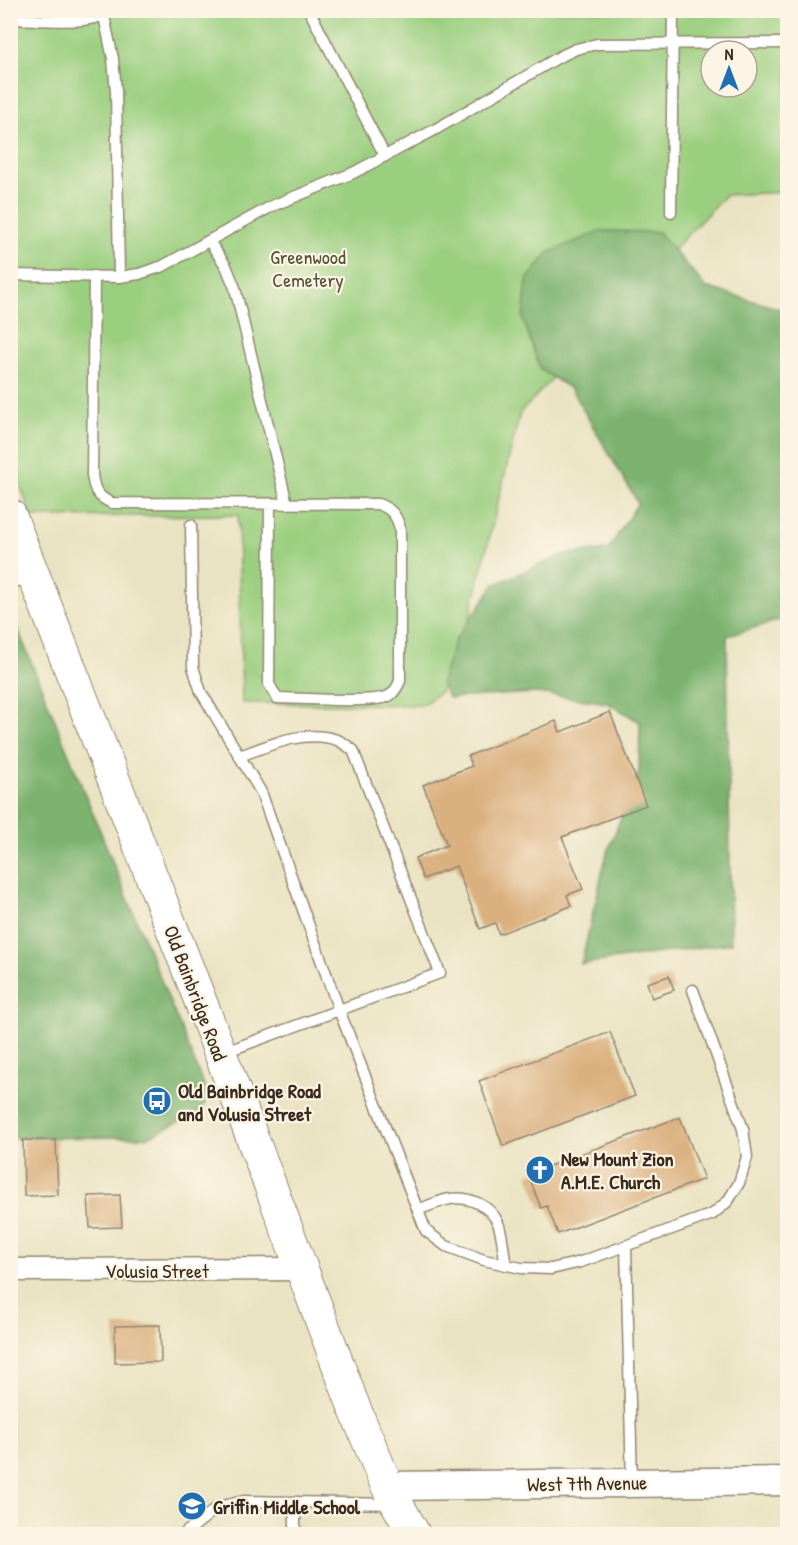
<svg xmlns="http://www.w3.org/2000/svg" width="798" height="1545" font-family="'Patrick Hand',sans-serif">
  <rect width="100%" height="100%" fill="#fcf5e5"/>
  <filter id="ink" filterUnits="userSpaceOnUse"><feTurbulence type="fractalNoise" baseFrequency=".0167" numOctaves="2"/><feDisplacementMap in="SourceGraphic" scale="12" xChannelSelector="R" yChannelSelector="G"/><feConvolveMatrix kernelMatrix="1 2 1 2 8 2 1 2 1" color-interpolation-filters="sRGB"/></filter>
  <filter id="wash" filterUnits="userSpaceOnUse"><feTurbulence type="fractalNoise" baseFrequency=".008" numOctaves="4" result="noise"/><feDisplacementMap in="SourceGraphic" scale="24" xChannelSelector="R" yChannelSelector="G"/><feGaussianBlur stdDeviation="1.35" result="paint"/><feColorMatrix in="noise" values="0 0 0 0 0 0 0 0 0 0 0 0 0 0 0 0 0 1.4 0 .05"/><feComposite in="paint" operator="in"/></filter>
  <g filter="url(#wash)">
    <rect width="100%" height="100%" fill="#eae3c3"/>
    <path fill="#9bcf80" stroke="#6b7c4f" stroke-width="1.5" fill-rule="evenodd" d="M11,11H787V192L725,195L520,413L464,640L440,692L422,705L242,703L238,515L32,517L11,460ZM711,51H747V87H711Z"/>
    <g fill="#7cb26e" stroke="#5c6e46" stroke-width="1.5">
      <polygon points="600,231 658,232 706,287 787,311 787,618 727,636 731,943 581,964 606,856 639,772 640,722 608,703 537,693 448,698 441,682 455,640 495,584 565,554 608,550 638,503 571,389 540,369 523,319 527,280 548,253"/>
      <polygon points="14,620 207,1093 203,1110 148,1137 11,1138 10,621"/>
    </g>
    <g id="blocks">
      <g fill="#dab07f">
        <polygon points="610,712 646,805 562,837 583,889 567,895 571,906 499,934 495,923 480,929 456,866 423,879 415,858 447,845 423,785 472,766 468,756 556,721 560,732"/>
        <polygon points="669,976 674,990 652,998 647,983"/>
        <polygon points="610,1032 635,1096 503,1146 479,1081"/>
        <polygon points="680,1117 704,1179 558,1234 547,1206 541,1208 528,1174"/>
        <polygon points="23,1140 56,1140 58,1195 24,1196"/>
        <polygon points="120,1195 122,1227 90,1228 88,1196"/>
        <polygon points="160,1325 161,1362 115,1363 115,1326"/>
      </g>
    </g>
  </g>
  <g filter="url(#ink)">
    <use href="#blocks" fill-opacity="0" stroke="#928670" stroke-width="1.5"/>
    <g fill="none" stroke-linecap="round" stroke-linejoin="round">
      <g stroke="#928670" stroke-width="13">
        <g id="service">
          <polyline points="309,10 385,156"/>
          <polyline points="104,16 113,59 116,91 119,277"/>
          <path d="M10,19C38,19 91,27 113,10"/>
          <polyline points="671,212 673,10"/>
          <polyline points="209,241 226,266 235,288 287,504"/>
          <polyline points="10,275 119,277 139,274 163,266 272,206 353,173 438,128 559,57 576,49 597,44 788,43"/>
          <path d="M94,276L92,475C94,490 97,497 112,503L378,504C392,509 397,516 400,529V681C398,686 395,692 389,696C374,704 299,698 277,698L269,684L270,504"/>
          <polyline points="191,525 193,667 201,692 261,792 339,1010 426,1231 446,1246 484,1260 521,1268 551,1269 581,1262 713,1214 728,1201 739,1183 747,1157 743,1129 693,990"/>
          <polyline points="10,582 31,579"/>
          <path d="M222,1053L440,973L353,750C348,747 343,742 337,740C304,729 270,745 240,756"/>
          <path d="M418,1210C428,1206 439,1201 450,1199C468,1196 490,1205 498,1223C503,1235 503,1252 506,1265"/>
          <polyline points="626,1246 632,1483"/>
          <polyline points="295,1502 295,1534"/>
          <polyline points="184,1534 218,1507 244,1501 391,1504"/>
        </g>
      </g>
      <g stroke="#928670" stroke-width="25">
        <polyline id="minor" points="10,1270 303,1269"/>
      </g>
      <g stroke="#928670" stroke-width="31">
        <polyline id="tertiary" points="387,1486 788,1481"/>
      </g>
      <g stroke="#928670" stroke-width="34">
        <polyline id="secondary" points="10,515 202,1005 354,1407 387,1486 414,1534"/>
      </g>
      <use href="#service" stroke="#fff" stroke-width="10"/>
      <use href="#minor" stroke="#fff" stroke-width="22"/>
      <use href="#tertiary" stroke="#fff" stroke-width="28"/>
      <use href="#secondary" stroke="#fff" stroke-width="32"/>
    </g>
  </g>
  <defs>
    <g id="bus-disc" transform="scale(1.5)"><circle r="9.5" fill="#1f6fb2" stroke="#fcf5e5"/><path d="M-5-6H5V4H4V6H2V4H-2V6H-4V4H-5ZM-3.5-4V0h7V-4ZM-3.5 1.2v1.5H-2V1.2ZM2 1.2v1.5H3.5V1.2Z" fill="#fff"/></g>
    <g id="church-disc" transform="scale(1.5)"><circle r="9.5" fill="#1f6fb2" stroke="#fcf5e5"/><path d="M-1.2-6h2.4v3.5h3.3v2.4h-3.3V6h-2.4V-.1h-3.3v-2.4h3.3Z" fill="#fff"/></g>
    <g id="school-disc" transform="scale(1.5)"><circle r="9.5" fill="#1f6fb2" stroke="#fcf5e5"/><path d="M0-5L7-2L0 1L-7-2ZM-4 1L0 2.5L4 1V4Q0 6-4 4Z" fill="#fff"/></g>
  </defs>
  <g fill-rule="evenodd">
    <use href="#bus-disc" x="157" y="1101"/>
    <use href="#church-disc" x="540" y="1170"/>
    <use href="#school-disc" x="192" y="1506"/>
  </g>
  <g text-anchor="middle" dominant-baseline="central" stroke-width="4.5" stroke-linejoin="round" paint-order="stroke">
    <g font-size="20" fill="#535336" stroke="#fcf5e5">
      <text x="308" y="256">Greenwood<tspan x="308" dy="23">Cemetery</tspan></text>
    </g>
    <g font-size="20" fill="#3b2a1e" stroke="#fcf5e5">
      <text transform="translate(196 993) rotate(69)">Old Bainbridge Road</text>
      <text x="157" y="1270">Volusia Street</text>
      <text transform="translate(587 1483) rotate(-1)">West 7th Avenue</text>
    </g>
    <g font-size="20" font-weight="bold" fill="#3b2a1e" stroke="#fcf5e5" text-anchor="start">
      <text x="178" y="1090">Old Bainbridge Road<tspan x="178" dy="23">and Volusia Street</tspan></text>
      <text x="561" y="1158">New Mount Zion<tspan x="561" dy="23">A.M.E. Church</tspan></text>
      <text x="213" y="1506">Griffin Middle School</text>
    </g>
  </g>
  <rect width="798" height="1545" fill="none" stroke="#fcf5e5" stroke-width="36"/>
  <g transform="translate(729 69)"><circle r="28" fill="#fcf5e5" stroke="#afa495" stroke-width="1.5"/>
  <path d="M0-4.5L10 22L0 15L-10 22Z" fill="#1f6fb2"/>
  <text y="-9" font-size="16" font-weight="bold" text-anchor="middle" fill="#3b2a1e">N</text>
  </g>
</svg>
